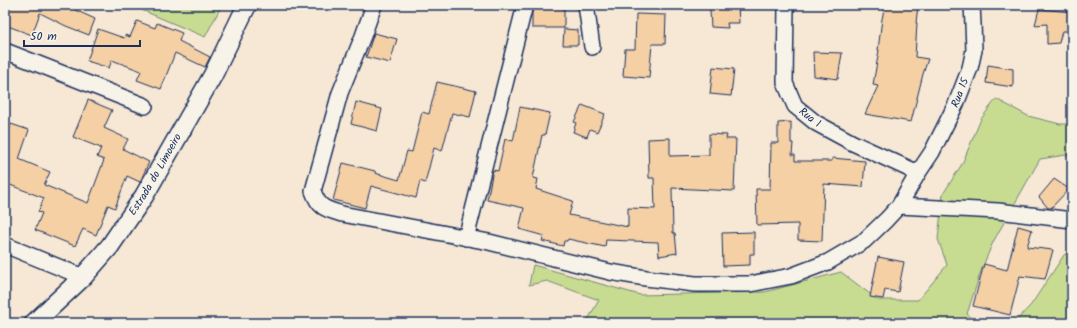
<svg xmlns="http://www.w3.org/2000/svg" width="1077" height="328" font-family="Kalam,sans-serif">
  <rect width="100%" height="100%" fill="#f6e8d4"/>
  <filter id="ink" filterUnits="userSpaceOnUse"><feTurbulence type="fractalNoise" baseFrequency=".025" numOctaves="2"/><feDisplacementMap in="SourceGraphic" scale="8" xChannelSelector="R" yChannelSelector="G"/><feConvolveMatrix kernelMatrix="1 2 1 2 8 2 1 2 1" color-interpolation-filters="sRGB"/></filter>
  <g filter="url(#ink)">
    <g fill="#c8dc91" stroke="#728678">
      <polygon points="134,5 222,5 205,37 144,11"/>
      <polygon points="996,99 1028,116 1060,124 1072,124 1072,154 1040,159 993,242 981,271 967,314 979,323 586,323 599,300 547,281 529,285 533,265 640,295 765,292 841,272 878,300 918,300 947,265 938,239 943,194 962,164 981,119"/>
      <polygon points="1072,250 1072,323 1014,323 1031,305 1064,255"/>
    </g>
    <g fill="#f5d0a5" stroke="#1b2f5e">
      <polygon points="5,5 74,5 73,9 95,19 89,35 66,26 40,13 32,35 5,25"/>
      <polygon points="534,5 564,5 564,28 532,28 532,13"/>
      <polygon points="711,5 738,5 739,23 727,23 728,28 711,27 710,11"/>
      <polygon points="885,5 918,5 916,23 917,23 915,57 928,59 923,74 911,122 865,114 878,86 873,85 879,50 878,50 882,19"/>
      <polygon points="1039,9 1072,12 1072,23 1069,31 1062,31 1059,43 1047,44 1047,24 1035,25"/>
      <polygon points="636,14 666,15 665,44 652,44 649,78 623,76 625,49 635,49"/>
      <polygon points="137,21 155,28 157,23 182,33 179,41 210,57 205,67 175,53 161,89 137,80 141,71 112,60 109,68 87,61 98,29 124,38 125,35 130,37"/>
      <polygon points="564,29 578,30 578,45 563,45"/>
      <polygon points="374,33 397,39 390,63 366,57"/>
      <polygon points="813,52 842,53 838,79 814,76"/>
      <polygon points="988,65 1013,69 1013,87 986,83"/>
      <polygon points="713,67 734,69 731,96 710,94"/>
      <polygon points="437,82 476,91 470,117 452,113 442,151 434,148 425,183 420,181 416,198 371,186 365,208 333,200 343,163 375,171 375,173 399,180 407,151 412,152 422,112 429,114"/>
      <polygon points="88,100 112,110 104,128 128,139 123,149 149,162 140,182 127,176 115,208 108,205 96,235 83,229 75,246 35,230 42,213 38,212 44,198 5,183 5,143 11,124 29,130 19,159 50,172 44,185 88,203 104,160 97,157 101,148 73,137"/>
      <polygon points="356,102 382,109 377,131 351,124"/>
      <polygon points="582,105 605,114 597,132 590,129 587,137 573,132 576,123 574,122"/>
      <polygon points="520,107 550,113 545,135 542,135 533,178 538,179 536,189 573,201 569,215 628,227 628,208 655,209 654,178 649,178 648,139 670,138 670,156 709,155 709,134 727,135 726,139 736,139 734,191 672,188 673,233 675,233 677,253 659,256 658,242 606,240 605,247 568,239 567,241 564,241 563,246 542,241 544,236 519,229 524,208 487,200 493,170 498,171 505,139 513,141"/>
      <polygon points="791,122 791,143 793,143 792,155 795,155 795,161 832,161 832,158 865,161 863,187 824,184 822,241 798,240 798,224 757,225 756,189 770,189 771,143 778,143 778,123"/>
      <polygon points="1054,179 1069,189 1051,208 1048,208 1039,197"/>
      <polygon points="1018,226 1032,230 1027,247 1053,250 1045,279 1020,276 1010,315 973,306 984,264 1007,270"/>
      <polygon points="754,232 754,254 750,254 750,265 723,266 722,233"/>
      <polygon points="878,257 904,262 898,292 885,290 883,299 870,297"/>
    </g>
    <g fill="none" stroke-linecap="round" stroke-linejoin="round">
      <g stroke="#1b2f5e" stroke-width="18">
        <g id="minor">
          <path id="s1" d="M374,5L363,36L340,93L313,191C319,208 325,209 342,214L489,242L610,272L646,278L695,284H750L791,276L828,262L864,241L886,220L899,206L918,173L932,152L956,104L970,68L974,50L973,24L972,5"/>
          <polyline points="586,5 592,47"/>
          <path id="s2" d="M786,5L785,83L795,106L816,123L853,143L918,173"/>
          <polyline points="5,51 145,106"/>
          <polyline points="899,206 998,211 1072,220"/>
          <polyline points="466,238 525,5"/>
          <polyline points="5,245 83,277"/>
        </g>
      </g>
      <g stroke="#1b2f5e" stroke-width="21">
        <g id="tertiary">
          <path id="s3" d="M34,323L83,277L110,246L144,196L213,75L247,5"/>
        </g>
      </g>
      <use href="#minor" stroke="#f7f3e8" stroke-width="15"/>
      <use href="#tertiary" stroke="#f7f3e8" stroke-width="18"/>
    </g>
  </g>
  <g text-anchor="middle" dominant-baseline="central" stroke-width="3.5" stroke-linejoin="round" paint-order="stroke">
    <g font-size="11" fill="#1b2f5e" stroke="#f7f3e8">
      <text stroke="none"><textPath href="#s1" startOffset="952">Rua 15</textPath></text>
      <text stroke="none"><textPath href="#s2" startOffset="122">Rua 1</textPath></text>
      <text stroke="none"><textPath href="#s3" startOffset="193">Estrada do Limoeiro</textPath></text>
    </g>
  </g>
  <rect width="1077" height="328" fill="none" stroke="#f7f3e8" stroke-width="20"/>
  <rect x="10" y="10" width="1057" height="308" fill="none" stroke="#1b2f5e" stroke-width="1.5" filter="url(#ink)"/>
  <path d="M24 40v6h116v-6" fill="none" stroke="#1b2f5e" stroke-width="2"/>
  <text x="30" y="40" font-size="12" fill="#1b2f5e" stroke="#f7f3e8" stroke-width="3" paint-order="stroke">50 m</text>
</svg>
